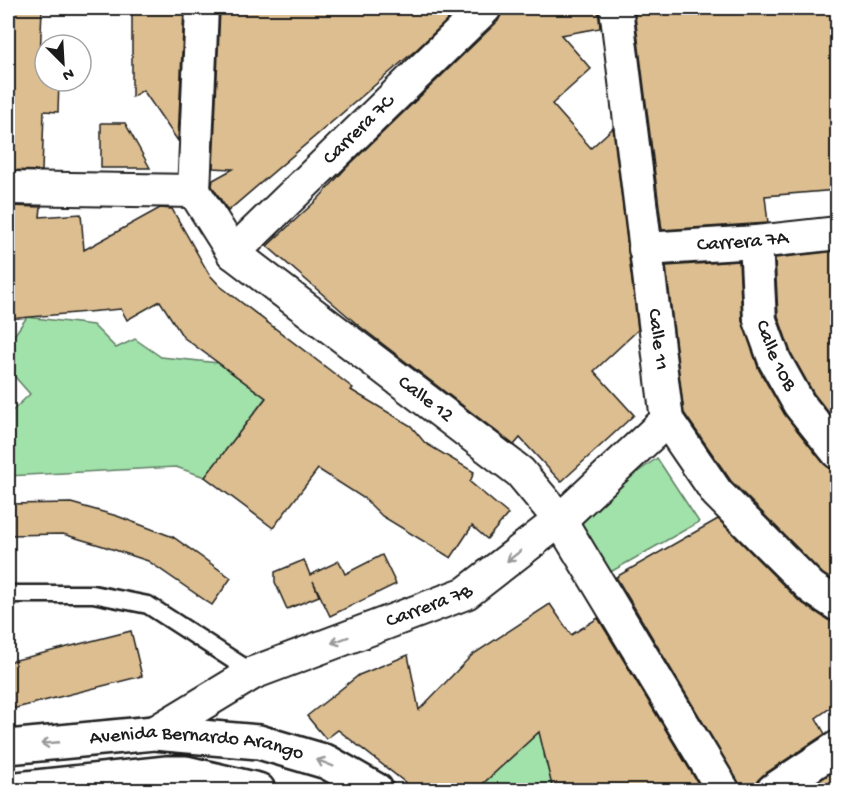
<svg xmlns="http://www.w3.org/2000/svg" width="845" height="798" font-family="'Gochi Hand',sans-serif">
  <rect width="100%" height="100%" fill="#fff"/>
  <filter id="ink" filterUnits="userSpaceOnUse"><feTurbulence type="fractalNoise" baseFrequency=".0167" numOctaves="2"/><feDisplacementMap in="SourceGraphic" scale="12" xChannelSelector="R" yChannelSelector="G"/><feConvolveMatrix kernelMatrix="1 2 1 2 8 2 1 2 1" color-interpolation-filters="sRGB"/></filter>
  <g filter="url(#ink)">
    <g fill="#a1e1aa" stroke="#5e7e63" stroke-width="1.5">
      <polygon points="27,317 93,325 116,348 135,339 161,357 219,363 266,397 205,477 176,467 8,476 8,415 30,394 8,369 8,344"/>
      <polygon points="657,458 699,522 607,574 573,519"/>
      <polygon points="543,727 558,744 544,755 554,790 476,790"/>
    </g>
    <g fill="#dcbe90" stroke="#1c1c1c" stroke-width="1.5">
      <polygon points="8,8 42,8 40,60 45,60 45,81 59,81 58,112 44,111 42,171 8,170"/>
      <polygon points="132,8 184,8 178,141 143,90 132,97"/>
      <polygon points="220,8 460,8 417,49 228,211 212,186 213,180 233,169 213,168"/>
      <polygon points="502,8 598,8 600,28 561,35 591,69 552,104 591,148 613,128 638,330 594,371 634,415 561,482 520,438 514,445 358,325 267,246 318,199 346,168 498,21 502,13"/>
      <polygon points="634,8 837,8 837,190 765,196 768,223 662,230"/>
      <polygon points="101,123 125,123 150,168 101,168"/>
      <polygon points="8,206 41,207 40,217 81,214 84,250 160,208 172,209 209,274 220,286 353,388 351,390 411,426 425,443 474,472 470,482 508,514 487,539 472,526 451,558 382,516 365,499 318,469 273,528 205,477 266,398 183,337 160,301 127,320 121,309 8,319"/>
      <polygon points="837,251 837,423 814,394 791,353 778,316 775,258"/>
      <polygon points="739,261 742,321 759,370 785,415 824,464 831,469 837,471 837,583 823,574 731,481 684,413 666,266"/>
      <polygon points="71,503 117,516 173,537 231,578 212,605 148,561 103,546 63,534 8,535 8,504"/>
      <polygon points="718,519 799,601 828,620 837,623 837,703 816,718 825,734 763,775 757,781 755,790 741,790 738,781 616,577"/>
      <polygon points="382,555 396,584 330,616 313,581 319,596 287,609 275,582 275,572 304,560 310,575 339,561 345,574"/>
      <polygon points="550,604 571,635 598,618 702,790 553,790 539,732 476,790 415,790 338,730 326,739 307,716 359,675 408,655 419,710 472,655"/>
      <polygon points="131,631 142,676 8,710 8,662"/>
      <polygon points="837,769 837,790 805,790"/>
    </g>
    <g fill="none" stroke-linecap="round" stroke-linejoin="round">
      <g stroke="#1c1c1c" stroke-width="21">
        <polyline id="service" points="8,594 93,594 148,605 253,673"/>
      </g>
      <g stroke="#1c1c1c" stroke-width="36">
        <g id="minor">
          <path id="s1" d="M202,8L194,191L233,253L520,472L560,520L723,790"/>
          <path id="s2" d="M616,8L667,420L717,493L812,588L838,605"/>
          <polyline points="8,188 194,191"/>
          <path id="s3" d="M756,242L760,320L775,361L799,404L838,453"/>
          <path id="s4" d="M645,249L756,242L838,233"/>
          <path id="s5" d="M233,253L485,8"/>
          <path id="s6" d="M154,733L253,673L466,593L560,520L667,420"/>
          <polyline points="773,790 838,747"/>
        </g>
      </g>
      <g stroke="#1c1c1c" stroke-width="38">
        <g id="secondary">
          <path id="s7" d="M8,747L154,733L259,742L327,762L376,790"/>
          <polyline points="8,790 167,773 186,773 258,790"/>
        </g>
      </g>
      <use href="#service" stroke="#fff" stroke-width="16"/>
      <use href="#minor" stroke="#fff" stroke-width="32"/>
      <use href="#secondary" stroke="#fff" stroke-width="33"/>
    </g>
    <defs><path id="oneway-shaft" d="M-6 0H5M1.5-3L5.5 0L1.5 3" fill="none" stroke-width="1.6" stroke-linecap="round" stroke-linejoin="round" transform="scale(1.5)"/></defs>
    <g stroke="#999">
      <use href="#oneway-shaft" transform="translate(514 556) rotate(142)"/>
      <use href="#oneway-shaft" transform="translate(340 640) rotate(160)"/>
      <use href="#oneway-shaft" transform="translate(50 743) rotate(175)"/>
      <use href="#oneway-shaft" transform="translate(325 763) rotate(-158)"/>
    </g>
  </g>
  <g text-anchor="middle" dominant-baseline="central" stroke-width="5" stroke-linejoin="round" paint-order="stroke">
    <g font-size="20" fill="#1c1c1c" stroke="#fff">
      <text stroke="none"><textPath href="#s5" startOffset="176">Carrera 7C</textPath></text>
      <text stroke="none"><textPath href="#s4" startOffset="98">Carrera 7A</textPath></text>
      <text stroke="none"><textPath href="#s2" startOffset="334">Calle 11</textPath></text>
      <text stroke="none"><textPath href="#s3" startOffset="117">Calle 10B</textPath></text>
      <text stroke="none"><textPath href="#s1" startOffset="498">Calle 12</textPath></text>
      <text stroke="none"><textPath href="#s6" startOffset="304">Carrera 7B</textPath></text>
      <text stroke="none"><textPath href="#s7" startOffset="190">Avenida Bernardo Arango</textPath></text>
    </g>
  </g>
  <rect width="845" height="798" fill="none" stroke="#fff" stroke-width="30"/>
  <rect x="15" y="15" width="815" height="768" fill="none" stroke="#1c1c1c" stroke-width="2" filter="url(#ink)"/>
  <g transform="translate(63 63) rotate(156)"><circle r="28" fill="#ffffff" stroke="#a4a4a4" stroke-width="1.5"/>
  <path d="M0-4.5L10 22L0 15L-10 22Z" fill="#1c1c1c"/>
  <text y="-9" font-size="16" font-weight="bold" text-anchor="middle" fill="#1c1c1c">N</text>
  </g>
</svg>
